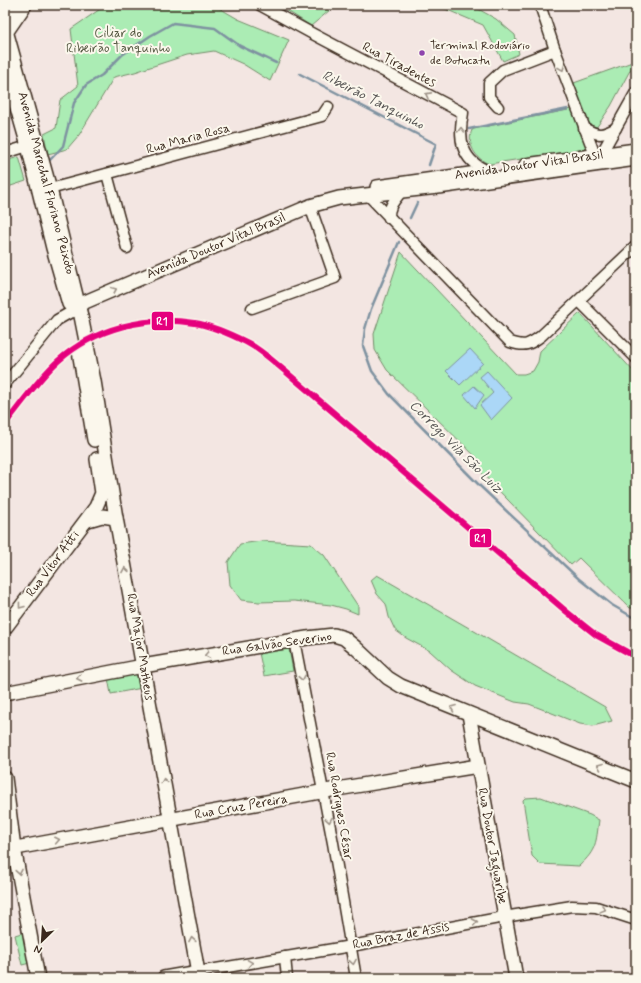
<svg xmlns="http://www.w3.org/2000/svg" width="641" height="983" font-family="Mynerve,sans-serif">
  <rect width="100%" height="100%" fill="#f3e6e2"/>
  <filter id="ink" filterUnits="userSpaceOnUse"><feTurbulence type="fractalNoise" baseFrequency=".025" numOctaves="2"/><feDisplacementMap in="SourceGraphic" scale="8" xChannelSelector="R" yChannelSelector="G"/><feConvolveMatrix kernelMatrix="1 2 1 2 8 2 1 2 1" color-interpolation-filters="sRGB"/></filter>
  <g filter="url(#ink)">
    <g fill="#abecb4" stroke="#738b69">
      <polygon points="106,5 214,5 238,19 289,40 270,81 243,64 214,51 187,55 135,72 114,77 79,135 67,149 48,154 44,134 56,128 60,100 78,86 71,29"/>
      <polygon points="278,5 336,5 311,26"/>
      <polygon points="432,5 471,5 496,19 515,35 519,54 503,61 483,25 445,9"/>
      <polygon points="635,61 611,106 594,131 580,107 571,84"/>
      <path d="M575,108L588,148L586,149L489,164C476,159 466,144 472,130L474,129L568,110Z"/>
      <polygon points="19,157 26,181 5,188 5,161"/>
      <polygon points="401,252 516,374 524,374 533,371 538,362 540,351 580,313 636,374 636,608 630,608 579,558 571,565 475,466 480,461 387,370 375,350 374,334"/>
      <polygon points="262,541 311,544 324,555 358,606 358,614 346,609 331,605 294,601 259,602 241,600 230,585 228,562 240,544"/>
      <polygon points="377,575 476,632 605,707 612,721 593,726 580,724 529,704 515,702 475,686 451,670 430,651 406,638 395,630 389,617 386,604 377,594 371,580"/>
      <polygon points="289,649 293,671 264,676 259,653"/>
      <polygon points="139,672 142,688 111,694 108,678"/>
      <path d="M541,797L590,815L599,820C596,842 597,850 579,866L540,864L532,856L523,800L525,798Z"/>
      <polygon points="28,931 34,962 22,965 15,935"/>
    </g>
    <g fill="#abd7f7" stroke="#7e92a0">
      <polygon points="470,349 483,363 460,385 446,371"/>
      <polygon points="487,371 512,398 491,420 480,405 493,393 480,377"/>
      <polygon points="474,386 484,395 475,408 464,395"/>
    </g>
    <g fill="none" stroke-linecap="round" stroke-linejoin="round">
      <g stroke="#7e92a0" stroke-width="2.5">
        <polyline points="300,74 436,144 429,165"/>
        <polyline points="469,129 568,109"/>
        <polyline points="50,160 63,146 74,103 86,85 102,75 122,55 150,36 173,23 215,28 240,46 276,63"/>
        <polyline points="410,218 417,203"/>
        <polyline points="399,242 371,309 365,329 363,346 372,371 389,394 481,487 579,579 612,605 636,619"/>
      </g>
      <g stroke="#3b2a1e" stroke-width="13">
        <g id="minor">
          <path d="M260,5L313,34L463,113C458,138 461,162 489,171"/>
          <polyline points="540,5 555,50 595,155 598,160"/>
          <polyline points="498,107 489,97 489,83 503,70 555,50"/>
          <path d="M584,128C598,136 602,136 616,128"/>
          <polyline points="5,153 28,146"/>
          <polyline points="605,160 603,154 604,149 636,92"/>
          <polyline points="107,174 127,248"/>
          <polyline points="50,189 322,116 328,107"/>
          <path d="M368,195L510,342C525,347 529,345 541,336L636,246"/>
          <path d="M389,218C388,207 394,201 401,192"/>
          <polyline points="579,301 636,358"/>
          <polyline points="252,308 335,278 310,206"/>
          <polyline points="5,384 57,320 71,312"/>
          <polyline points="294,640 333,843 356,978"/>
          <polyline points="285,957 287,978"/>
          <polyline points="198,972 351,946 504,917 572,906 596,907 636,920"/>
        </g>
      </g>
      <g stroke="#3b2a1e" stroke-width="16">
        <g id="major">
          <polyline points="5,18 13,5"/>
          <polyline points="5,27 50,189 81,316 94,381 116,518 199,978"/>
          <polyline points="5,34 25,5"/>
          <polyline points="5,66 28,146 53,248 69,304"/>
          <polyline points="526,165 636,150"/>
          <polyline points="377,187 477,173"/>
          <polyline points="72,311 78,305 310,206 339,198 438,187 636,159"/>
          <polyline points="79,351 94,440"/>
          <polyline points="88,520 102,516 116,518"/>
          <polyline points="5,628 96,507 102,493 97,459"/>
          <polyline points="5,693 143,666 307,638 334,635 344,638 356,648 388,678 401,686 636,781"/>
          <polyline points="469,714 516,978"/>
          <polyline points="5,778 14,848 38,978"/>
          <polyline points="5,850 331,790 478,766"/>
          <polyline points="164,978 198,972"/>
        </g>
      </g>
      <use href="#minor" stroke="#fbf7ec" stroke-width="10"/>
      <use href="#major" stroke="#fbf7ec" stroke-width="13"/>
      <g stroke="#fbf7ec" stroke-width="9">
        <path id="rail-1" d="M5,424C21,404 39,378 58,361C95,328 146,315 195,323C212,326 230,334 246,342C260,349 273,361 285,371L567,612L596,635L636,657"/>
      </g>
      <use href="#rail-1" stroke="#e5007d" stroke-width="6"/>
    </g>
    <defs><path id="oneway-chevron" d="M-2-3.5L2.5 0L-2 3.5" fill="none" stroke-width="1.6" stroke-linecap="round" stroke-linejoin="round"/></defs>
    <g stroke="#9b9085">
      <use href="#oneway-chevron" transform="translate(562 68) rotate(68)"/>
      <use href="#oneway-chevron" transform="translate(428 95) rotate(-152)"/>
      <use href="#oneway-chevron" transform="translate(461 130) rotate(-90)"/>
      <use href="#oneway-chevron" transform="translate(114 290) rotate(-23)"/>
      <use href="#oneway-chevron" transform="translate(125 570) rotate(-100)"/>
      <use href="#oneway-chevron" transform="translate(21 606) rotate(127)"/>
      <use href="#oneway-chevron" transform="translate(207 655) rotate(170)"/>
      <use href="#oneway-chevron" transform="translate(79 678) rotate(169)"/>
      <use href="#oneway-chevron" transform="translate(302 678) rotate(79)"/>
      <use href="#oneway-chevron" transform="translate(453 708) rotate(-159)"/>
      <use href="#oneway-chevron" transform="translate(600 766) rotate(-158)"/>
      <use href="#oneway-chevron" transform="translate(164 781) rotate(-100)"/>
      <use href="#oneway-chevron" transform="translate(329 820) rotate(80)"/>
      <use href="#oneway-chevron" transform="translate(57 840) rotate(-11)"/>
      <use href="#oneway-chevron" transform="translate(19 872) rotate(80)"/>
      <use href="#oneway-chevron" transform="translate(603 909) rotate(15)"/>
      <use href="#oneway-chevron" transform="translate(475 922) rotate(-11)"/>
      <use href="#oneway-chevron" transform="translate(192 940) rotate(-100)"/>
      <use href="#oneway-chevron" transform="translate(353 962) rotate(81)"/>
      <use href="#oneway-chevron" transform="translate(250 963) rotate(-9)"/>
    </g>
  </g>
  <circle fill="#8e44ad" stroke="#fbf7ec" stroke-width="1.5" cx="422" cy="53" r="3.5"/>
  <g text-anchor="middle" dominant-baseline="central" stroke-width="4" stroke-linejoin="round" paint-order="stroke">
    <g font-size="12" fill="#3b2a1e" stroke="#fbf7ec" text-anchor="start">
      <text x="430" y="46">Terminal Rodoviário<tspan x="430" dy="15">de Botucatu</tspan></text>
    </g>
    <g font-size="13" fill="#575a44" stroke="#fbf7ec">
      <text x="118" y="33">Ciliar do<tspan x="118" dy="15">Ribeirão Tanquinho</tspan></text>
    </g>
    <g font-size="13" fill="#3b2a1e" stroke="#fbf7ec">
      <text transform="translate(399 65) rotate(28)">Rua Tiradentes</text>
      <text transform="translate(188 139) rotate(-15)">Rua Maria Rosa</text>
      <text transform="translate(529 165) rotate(-8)">Avenida Doutor Vital Brasil</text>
      <text transform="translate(46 183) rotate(75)">Avenida Marechal Floriano Peixoto</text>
      <text transform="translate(216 246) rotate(-23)">Avenida Doutor Vital Brasil</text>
      <text transform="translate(53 564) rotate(-53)">Rua Vitor Atti</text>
      <text transform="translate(277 644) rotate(-8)">Rua Galvão Severino</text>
      <text transform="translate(140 647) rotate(80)">Rua Major Matheus</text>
      <text transform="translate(339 806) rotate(80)">Rua Rodrigues César</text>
      <text transform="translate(241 807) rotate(-10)">Rua Cruz Pereira</text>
      <text transform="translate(492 846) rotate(80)">Rua Doutor Jaguaribe</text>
      <text transform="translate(401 936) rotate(-11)">Rua Braz de Assis</text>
    </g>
    <g font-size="14" font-style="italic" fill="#575554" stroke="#fbf7ec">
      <text transform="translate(373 100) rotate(27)">Ribeirão Tanquinho</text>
      <text transform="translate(456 447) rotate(45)">Corrego Vila São Luiz</text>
    </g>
  </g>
  <g stroke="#fbf7ec" stroke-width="1.5">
    <rect x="151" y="311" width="23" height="20" rx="4" fill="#e5007d"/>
    <rect x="469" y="528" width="23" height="20" rx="4" fill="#e5007d"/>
  </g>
  <g font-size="11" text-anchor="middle" font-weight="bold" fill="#fff">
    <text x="162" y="325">R1</text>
    <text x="480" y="542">R1</text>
  </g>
  <rect width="641" height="983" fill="none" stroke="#fbf7ec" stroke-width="20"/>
  <rect x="10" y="10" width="621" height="963" fill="none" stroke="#3b2a1e" stroke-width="1.5" filter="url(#ink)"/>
  <g transform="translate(42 941) rotate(205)" stroke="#fbf7ec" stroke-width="3" paint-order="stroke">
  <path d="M0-3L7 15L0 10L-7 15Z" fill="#3b2a1e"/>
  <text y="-6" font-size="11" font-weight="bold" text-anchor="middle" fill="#3b2a1e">N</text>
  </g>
</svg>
